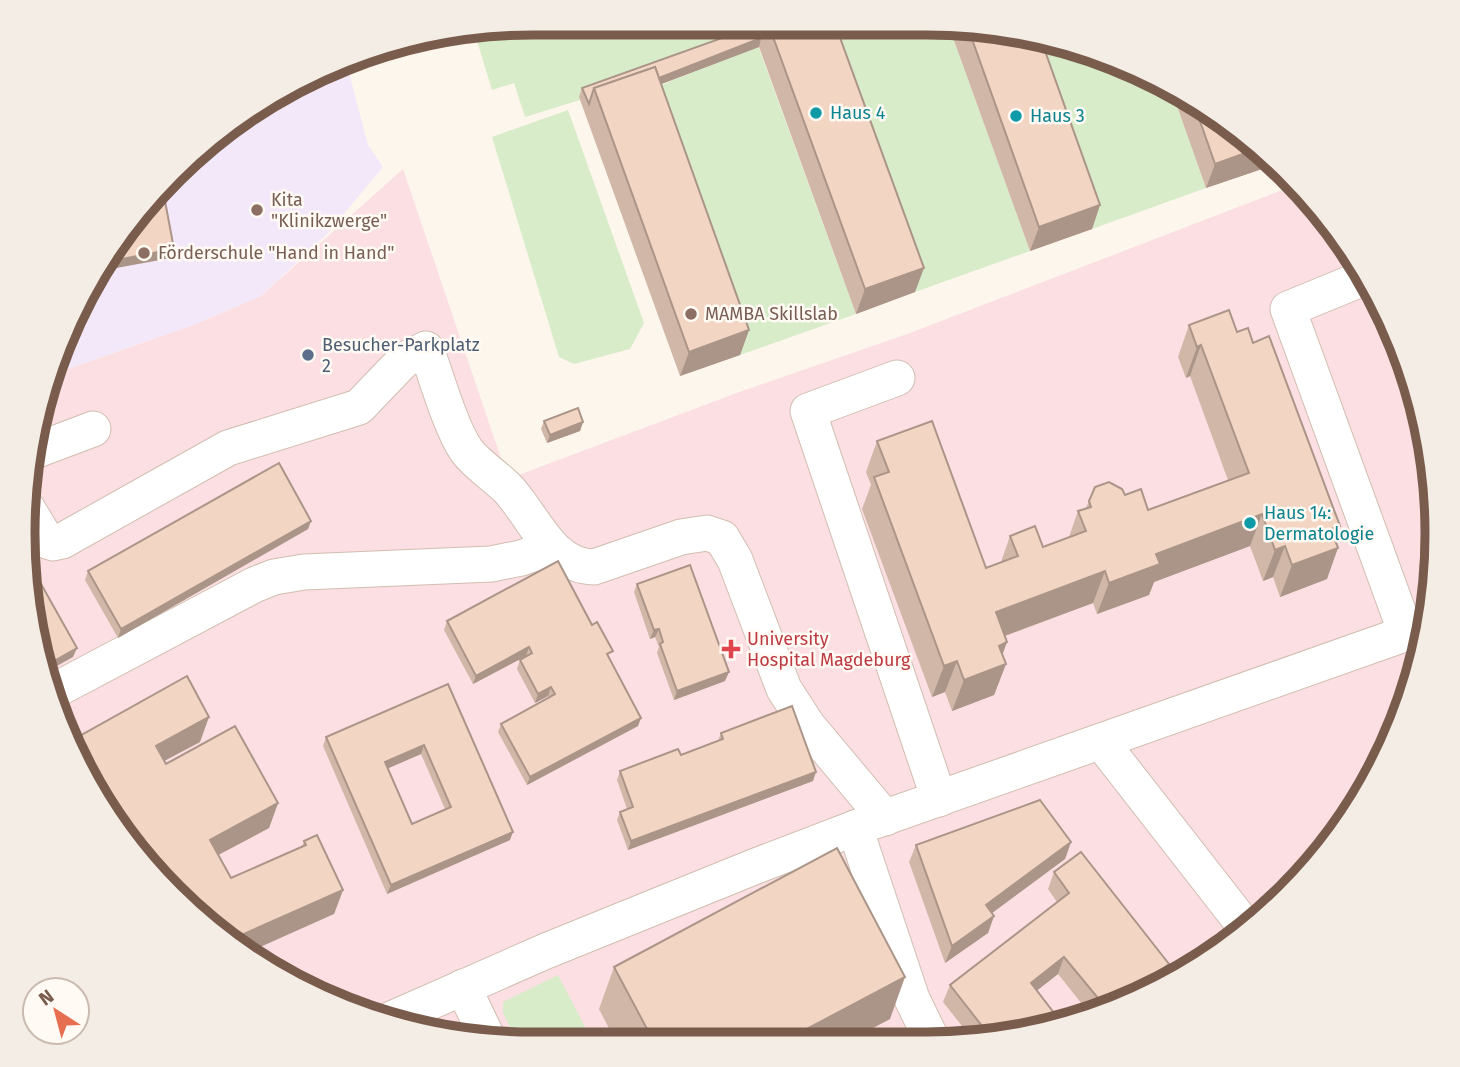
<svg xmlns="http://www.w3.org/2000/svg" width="1460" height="1067" font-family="'Fira Sans',sans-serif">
  <rect width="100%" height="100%" fill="#fdf6ec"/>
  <polygon fill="#f3e8fa" points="347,65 368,145 383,167 327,234 261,296 191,326 56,373 75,308 149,197 250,109"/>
  <polygon fill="#fbdfe3" points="403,169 508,479 734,394 910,333 1293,186 1331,222 1384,307 1420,401 1436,500 1433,600 1410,697 1369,789 1311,870 1238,938 1122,1005 994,1040 500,1043 401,1027 307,991 197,918 129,845 62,729 27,600 27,466 56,373 191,326 261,296"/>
  <g fill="#d8ecc9">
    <polygon points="534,23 785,23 580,96 580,100 525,117 514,83 492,90 474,31"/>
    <polygon points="820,23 948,24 1030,251 915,292"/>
    <polygon points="1021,34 1058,40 1172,92 1206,188 1092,229"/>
    <polygon points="758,46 856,314 740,355 646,91"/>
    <polygon points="568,110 644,323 630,349 574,364 559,357 492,137"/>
    <polygon points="558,975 593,1042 518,1043 503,1013 503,1002"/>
  </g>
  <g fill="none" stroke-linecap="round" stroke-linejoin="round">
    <g stroke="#d1beb0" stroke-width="37">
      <g id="minor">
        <polyline points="1366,277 1288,309 1406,633"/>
        <polyline points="897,378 808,411 939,799"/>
        <polyline points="32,452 93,429"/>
        <path d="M27,508L47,541L53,543L62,541L228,448L359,407L404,360L426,349C437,378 450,426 466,450C477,465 493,474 506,487C533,513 549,567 594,567L681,537L707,533L722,538L735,560L784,689L808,726L885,818"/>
        <polyline points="52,692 254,585 274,577 304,572 491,564 521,558 552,547"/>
        <polyline points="1102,743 1247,929"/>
        <polyline points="855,828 912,999 932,1040"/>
        <polyline points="463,987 489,1041"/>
        <polyline points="387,1021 546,951 756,866 855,828 1427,626"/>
      </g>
    </g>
    <use href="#minor" stroke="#fff" stroke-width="35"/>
  </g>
  <g fill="#d1b7a8" fill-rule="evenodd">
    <polygon points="764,23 835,24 915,292 856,314 759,47 661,84 749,330 740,355 680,376 579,97 582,88"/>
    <polygon points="948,24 960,24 1040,37 1100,205 1092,229 1030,251"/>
    <polygon points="1172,92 1210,109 1265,168 1206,188"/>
    <polygon points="1189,325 1237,332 1253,343 1335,539 1327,579 1280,597 1273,577 1263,581 1250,546 1154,582 1149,595 1097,614 1093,603 1005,636 1002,655 1006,664 994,695 952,711 945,692 932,697 862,509 871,485 866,472 877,441 986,568 1001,562 1010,536 1043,547 1069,537 1078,511 1086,508 1089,501 1125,495 1148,510 1228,480 1190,376 1186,378 1178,357"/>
    <polygon points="544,421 583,422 580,431 547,443 541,429"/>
    <polygon points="311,521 308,529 118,638 85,580 88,571"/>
    <polygon points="637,584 725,681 674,700 657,653 659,647 655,637 650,639 634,592"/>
    <polygon points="447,621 610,659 638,726 527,785 498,732 501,724 549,698 548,696 535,703 517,669 520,660 526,657 526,656 473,684 444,630"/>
    <path d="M448,684L510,840L387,894L323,746L326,737ZM421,754L445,809L412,824L388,768Z"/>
    <polygon points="721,733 813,781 628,850 617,820 620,812 627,809 617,780 620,771 681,755 718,741"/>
    <polygon points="78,737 200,742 164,761 166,764 278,803 269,828 218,855 231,878 302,847 304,841 343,890 334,914 197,918 129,845 74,750"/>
    <polygon points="1071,842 1065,859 992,913 994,916 988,933 945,963 909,862 916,845"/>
    <polygon points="1054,872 1169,964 1162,981 1122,1005 1090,1014 1058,974 1037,990 994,1040 973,1040 943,1002 950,985 1057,902 1048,889"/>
    <polygon points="614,967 890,1019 848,1041 616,1042 599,1009"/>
  </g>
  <g fill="#aa9588">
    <polygon points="761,38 759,47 601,107 599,101"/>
    <polygon points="1254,150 1267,162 1265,168 1206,188 1215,164"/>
    <polygon points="1100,205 1092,229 1030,251 1039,227"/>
    <polygon points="174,249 171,258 100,271 106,262"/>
    <polygon points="924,268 915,292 856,314 865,289"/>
    <polygon points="749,330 740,355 680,376 689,352"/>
    <polygon points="1201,345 1190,376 1186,378 1197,347"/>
    <polygon points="583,422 580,431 547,443 550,435"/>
    <polygon points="1262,514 1250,546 1154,582 1149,595 1097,614 1109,583 1156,554"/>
    <polygon points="311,521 308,529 118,638 121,629"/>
    <polygon points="1340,526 1330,551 1338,548 1327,579 1280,597 1292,565 1331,529"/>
    <polygon points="1285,546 1273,577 1263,581 1275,550"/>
    <polygon points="1105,571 1093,603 985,643 996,612"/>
    <polygon points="659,629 655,637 650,639 654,630"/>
    <polygon points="1007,642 998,667 1006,664 994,695 952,711 964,680 999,646"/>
    <polygon points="529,647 526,656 473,684 476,676"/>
    <polygon points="77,648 73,657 46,672 45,666"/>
    <polygon points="957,661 945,692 932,697 944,666"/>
    <polygon points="729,672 725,681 674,700 677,691"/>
    <polygon points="551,687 548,696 535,703 538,694"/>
    <polygon points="209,717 200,742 147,770 156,746"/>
    <polygon points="641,718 638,726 527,785 530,777"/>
    <polygon points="424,745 421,754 382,771 385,762"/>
    <polygon points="816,772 813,781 628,850 631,841"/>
    <polygon points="278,803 269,828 201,864 210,840"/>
    <polygon points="513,832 510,840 387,894 391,885"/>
    <polygon points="1071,842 1065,859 980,922 986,905"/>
    <polygon points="343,890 334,914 249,952 230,940"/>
    <polygon points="994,916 988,933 945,963 952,946"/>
    <polygon points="1064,957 1058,974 1025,1000 1031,983"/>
    <polygon points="1169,964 1162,981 1145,992 1150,979"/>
    <polygon points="905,977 890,1019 848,1041 784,1041"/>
    <polygon points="1131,995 1128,1002 1122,1005 1113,1008"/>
  </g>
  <g fill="#f3d5c3" stroke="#aa9588" stroke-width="2" fill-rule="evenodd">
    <polygon points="764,23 767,23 761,38 659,78 655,67 594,88 589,104 582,88"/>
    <polygon points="768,23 835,24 924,268 865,289"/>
    <polygon points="967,25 1040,37 1100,205 1039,227"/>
    <polygon points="655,67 749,330 689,352 594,88"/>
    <polygon points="1193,101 1210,109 1254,150 1215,164"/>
    <polygon points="165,201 174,249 106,262 144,204"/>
    <polygon points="1229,310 1237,332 1248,328 1253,343 1269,336 1340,526 1331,529 1338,548 1292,565 1285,546 1275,550 1262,514 1156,554 1160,564 1109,583 1105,571 996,612 1007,642 999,646 1006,664 964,680 957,661 944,666 874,477 889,472 877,441 932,421 986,568 1018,556 1010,536 1035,526 1043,547 1086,531 1078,511 1091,507 1089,501 1095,487 1109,482 1122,489 1125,495 1141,489 1148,510 1249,473 1201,345 1197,347 1189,325"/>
    <polygon points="578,408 583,422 550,435 544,421"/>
    <polygon points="279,463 311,521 121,629 88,571"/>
    <polygon points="27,559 77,648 45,666 27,600"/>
    <polygon points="558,561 592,625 597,622 613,651 607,654 641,718 530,777 501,724 555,694 551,687 538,694 520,660 532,653 529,647 476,676 447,621"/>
    <polygon points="690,565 729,672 677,691 660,644 663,642 659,629 654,630 637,584"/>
    <polygon points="187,676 209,717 156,746 166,764 235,726 278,803 210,840 231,878 306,845 304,841 317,835 343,890 230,940 197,918 153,871 78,737"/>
    <path d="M448,684L513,832L391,885L326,737ZM424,745L451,807L412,824L385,762Z"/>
    <polygon points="792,706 816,772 631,841 620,812 633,807 620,771 678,749 681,755 723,739 721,733"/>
    <polygon points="1040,800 1071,842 986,905 994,916 952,946 916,845"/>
    <polygon points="837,848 905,977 784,1041 654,1042 614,967"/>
    <polygon points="1081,852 1169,964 1150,979 1155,986 1153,988 1134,999 1131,995 1113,1008 1107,1009 1064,957 1031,983 1061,1022 993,1040 950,985 1069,893 1054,872"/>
  </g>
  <g fill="#0f9aa8" stroke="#fffaf3" stroke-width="2.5">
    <circle cx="816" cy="113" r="7"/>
    <circle cx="1016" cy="116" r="7"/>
    <circle cx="1250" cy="523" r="7"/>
  </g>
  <g fill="#8d6e63" stroke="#fffaf3" stroke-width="2.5">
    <circle cx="257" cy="210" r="7"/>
    <circle cx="144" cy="253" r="7"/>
    <circle cx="691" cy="314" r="7"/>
  </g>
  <circle fill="#5c6f8a" stroke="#fffaf3" stroke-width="2.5" cx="308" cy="355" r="7"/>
  <path fill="#e0444e" stroke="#fffaf3" stroke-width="2.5" d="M727.5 638.5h7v7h7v7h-7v7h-7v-7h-7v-7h7z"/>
  <g text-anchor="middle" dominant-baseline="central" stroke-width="5" stroke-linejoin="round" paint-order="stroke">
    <g font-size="18" fill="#0d838f" stroke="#fffaf3" text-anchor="start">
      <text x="830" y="113">Haus 4</text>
      <text x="1030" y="116">Haus 3</text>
      <text x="1264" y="513">Haus 14:<tspan x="1264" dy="21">Dermatologie</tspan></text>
    </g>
    <g font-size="18" fill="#785e54" stroke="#fffaf3" text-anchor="start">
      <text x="271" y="200">Kita<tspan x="271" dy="21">"Klinikzwerge"</tspan></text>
      <text x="158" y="253">Förderschule "Hand in Hand"</text>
      <text x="705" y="314">MAMBA Skillslab</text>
    </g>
    <g font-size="18" fill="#4e5e75" stroke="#fffaf3" text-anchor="start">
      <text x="322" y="345">Besucher-Parkplatz<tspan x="322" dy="21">2</tspan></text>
    </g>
    <g font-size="18" fill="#be3a42" stroke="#fffaf3" text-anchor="start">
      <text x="747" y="639">University<tspan x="747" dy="21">Hospital Magdeburg</tspan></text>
    </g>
  </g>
  <path d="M0 0H1460V1067H0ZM533 35H927A498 498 0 0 1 1425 533V534A498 498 0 0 1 927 1032H533A498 498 0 0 1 35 534V533A498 498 0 0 1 533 35Z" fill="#f4ede6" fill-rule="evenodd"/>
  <path fill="none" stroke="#7a5c4d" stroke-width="9" d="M533 35H927A498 498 0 0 1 1425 533V534A498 498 0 0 1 927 1032H533A498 498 0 0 1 35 534V533A498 498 0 0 1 533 35Z"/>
  <g transform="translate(56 1011) rotate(324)"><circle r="33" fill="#fffaf3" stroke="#cabbb1" stroke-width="2"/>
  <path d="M0-5L12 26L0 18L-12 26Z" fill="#e76f51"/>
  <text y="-10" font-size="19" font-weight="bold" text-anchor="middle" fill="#7a5c4d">N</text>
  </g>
</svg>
